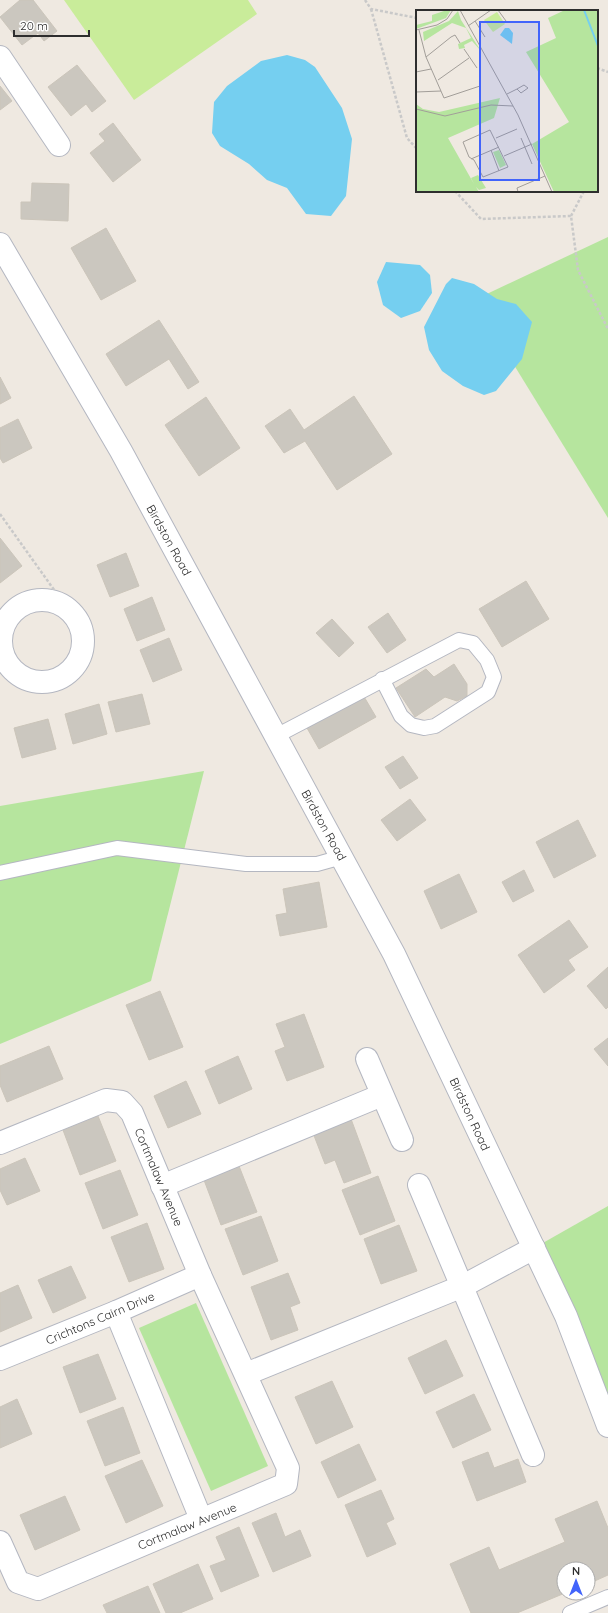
<svg xmlns="http://www.w3.org/2000/svg" width="608" height="1613" font-family="Quicksand,sans-serif">
  <rect width="100%" height="100%" fill="#efe9e1"/>
  <g fill="#b6e59e">
    <polygon points="608,237 608,518 474,300"/>
    <polygon points="204,771 151,981 0,1044 0,806"/>
    <polygon points="608,1206 608,1428 534,1248"/>
    <polygon points="196,1303 268,1466 211,1491 139,1328"/>
  </g>
  <polygon fill="#c9ec9a" points="64,0 248,0 257,14 134,100"/>
  <g fill="#75cff0">
    <polygon points="287,55 305,60 315,67 342,108 352,139 346,196 331,216 306,214 287,188 267,180 249,164 220,146 212,133 214,102 227,86 261,61"/>
    <polygon points="386,262 420,265 430,275 432,293 420,311 401,318 383,305 377,282"/>
    <polygon points="452,278 474,284 497,299 516,304 532,322 522,359 496,391 484,395 463,386 442,371 429,350 424,327 446,284"/>
  </g>
  <g fill="#cbc7bf" stroke="#cbc5ba">
    <polygon points="20,0 33,0 57,31 44,41 38,33 22,45 0,17"/>
    <polygon points="77,65 106,101 92,112 86,104 71,116 48,87"/>
    <polygon points="0,86 12,101 0,110"/>
    <polygon points="113,123 141,160 113,182 90,153 105,141 99,134"/>
    <polygon points="32,183 69,184 68,221 21,219 21,202 31,202"/>
    <polygon points="106,228 136,281 101,300 71,248"/>
    <polygon points="159,320 199,382 188,389 169,359 126,386 106,354"/>
    <polygon points="0,377 11,398 0,404"/>
    <polygon points="354,396 392,454 337,490 305,441 284,453 265,426 290,409 304,430"/>
    <polygon points="206,397 240,448 199,476 165,425"/>
    <polygon points="18,419 32,448 3,463 0,458 0,428"/>
    <polygon points="0,538 22,566 0,583"/>
    <polygon points="126,553 139,586 110,597 97,565"/>
    <polygon points="526,581 549,619 502,647 479,609"/>
    <polygon points="152,597 165,630 137,641 124,609"/>
    <polygon points="388,613 406,640 387,653 368,627"/>
    <polygon points="332,619 354,643 339,657 316,633"/>
    <polygon points="169,638 182,670 153,682 140,650"/>
    <polygon points="454,664 467,684 467,696 457,701 445,697 415,717 396,688 426,669 434,677"/>
    <polygon points="142,694 150,724 116,732 108,702"/>
    <polygon points="363,695 376,717 319,749 307,728"/>
    <polygon points="99,704 107,734 73,744 65,714"/>
    <polygon points="48,719 56,749 22,758 14,728"/>
    <polygon points="403,756 418,778 400,789 385,767"/>
    <polygon points="410,799 426,820 397,841 381,820"/>
    <polygon points="578,820 596,856 554,878 536,842"/>
    <polygon points="524,870 534,891 513,902 502,882"/>
    <polygon points="459,874 477,912 441,929 424,891"/>
    <polygon points="319,882 327,927 280,936 276,915 287,913 283,889"/>
    <polygon points="569,920 588,947 568,960 575,970 544,993 518,955"/>
    <polygon points="608,967 608,1007 606,1009 587,986"/>
    <polygon points="160,991 183,1047 149,1060 126,1005"/>
    <polygon points="304,1014 324,1067 287,1081 275,1051 285,1047 276,1024"/>
    <polygon points="608,1038 608,1066 594,1049"/>
    <polygon points="49,1046 63,1079 7,1102 0,1085 0,1066"/>
    <polygon points="238,1056 252,1089 219,1104 205,1071"/>
    <polygon points="186,1081 201,1114 168,1128 154,1096"/>
    <polygon points="98,1116 116,1161 80,1175 63,1130"/>
    <polygon points="351,1119 371,1173 344,1183 335,1160 325,1164 313,1133"/>
    <polygon points="25,1158 40,1191 7,1205 0,1190 0,1169"/>
    <polygon points="239,1166 257,1212 221,1225 204,1180"/>
    <polygon points="120,1170 138,1215 103,1229 85,1183"/>
    <polygon points="378,1176 395,1221 360,1235 342,1190"/>
    <polygon points="261,1216 278,1261 243,1275 225,1229"/>
    <polygon points="147,1223 164,1269 129,1282 111,1237"/>
    <polygon points="399,1225 417,1271 381,1284 364,1239"/>
    <polygon points="71,1266 86,1298 53,1313 38,1280"/>
    <polygon points="288,1273 300,1303 290,1307 298,1330 271,1340 251,1287"/>
    <polygon points="18,1285 32,1318 0,1332 0,1293"/>
    <polygon points="446,1340 463,1376 425,1394 408,1358"/>
    <polygon points="98,1354 116,1399 80,1413 63,1367"/>
    <polygon points="332,1381 353,1427 316,1444 295,1397"/>
    <polygon points="474,1394 491,1430 453,1448 436,1412"/>
    <polygon points="17,1399 32,1434 0,1448 0,1407"/>
    <polygon points="123,1407 140,1453 105,1466 87,1421"/>
    <polygon points="359,1444 376,1480 338,1498 321,1462"/>
    <polygon points="488,1452 494,1468 518,1459 526,1482 477,1501 462,1462"/>
    <polygon points="142,1460 163,1506 126,1523 105,1476"/>
    <polygon points="381,1490 394,1519 386,1523 396,1544 367,1557 345,1505"/>
    <polygon points="65,1496 80,1530 35,1550 20,1515"/>
    <polygon points="597,1501 608,1528 608,1575 588,1584 588,1569 564,1569 564,1593 565,1593 517,1613 471,1613 450,1564 489,1547 499,1570 565,1542 555,1519"/>
    <polygon points="276,1513 285,1537 300,1530 311,1556 273,1572 252,1523"/>
    <polygon points="239,1527 259,1576 221,1592 210,1566 226,1560 216,1537"/>
    <polygon points="198,1564 213,1599 180,1613 166,1613 153,1584"/>
    <polygon points="148,1586 160,1613 107,1613 103,1605"/>
  </g>
  <g fill="none" stroke-linecap="round" stroke-linejoin="round">
    <g stroke="#b4b7c1" stroke-width="16">
      <g id="service">
        <polyline points="276,736 459,640 473,643 487,660 494,677 488,692 435,726 424,728 411,725 401,716 382,679"/>
        <polyline points="0,873 117,848 246,864 317,864 342,857"/>
        <polyline points="570,1613 608,1597"/>
      </g>
    </g>
    <g stroke="#b4b7c1" stroke-width="24">
      <g id="minor">
        <polyline points="0,57 59,145"/>
        <circle cx="42" cy="641" r="41"/>
        <polyline points="367,1059 402,1140"/>
        <polyline points="0,1143 106,1100 122,1102 132,1113 200,1275 288,1468 286,1484 38,1589 18,1582 0,1542"/>
        <polyline points="419,1185 533,1455"/>
        <polyline points="162,1186 382,1095"/>
        <polyline points="116,1312 201,1519"/>
        <polyline points="0,1359 116,1312 200,1275"/>
        <polyline points="246,1374 463,1286 534,1248"/>
      </g>
    </g>
    <g stroke="#b4b7c1" stroke-width="24">
      <polyline id="secondary" points="0,244 121,451 394,954 566,1316 608,1426"/>
    </g>
    <g stroke="#c9c9c9" stroke-width="2.5" stroke-dasharray="3 2" stroke-linecap="butt">
      <polyline points="365,0 371,9 417,18"/>
      <polyline points="371,9 407,138 417,149"/>
      <polyline points="597,68 608,72"/>
      <polyline points="455,191 481,219 571,216 578,270 608,329"/>
      <polyline points="571,216 584,191"/>
      <polyline points="0,514 67,608"/>
    </g>
    <use href="#service" stroke="#fff" stroke-width="14"/>
    <use href="#minor" stroke="#fff" stroke-width="22"/>
    <use href="#secondary" stroke="#fff" stroke-width="22"/>
  </g>
  <g text-anchor="middle" dominant-baseline="central" stroke-width="4" stroke-linejoin="round" paint-order="stroke">
    <g font-size="12" fill="#2e2e2e" stroke="#fff">
      <text transform="translate(169 540) rotate(61)">Birdston Road</text>
      <text transform="translate(324 825) rotate(61)">Birdston Road</text>
      <text transform="translate(470 1114) rotate(65)">Birdston Road</text>
      <text transform="translate(159 1177) rotate(67)">Cortmalaw Avenue</text>
      <text transform="translate(100 1318) rotate(-23)">Crichtons Cairn Drive</text>
      <text transform="translate(187 1526) rotate(-22)">Cortmalaw Avenue</text>
    </g>
  </g>
  <g transform="translate(416 10)">
    <rect width="182" height="182" fill="#efe9e1"/>
    <path d="M31,0H35L30,8L0,19V15L16,11V5ZM149,0H182V182H138L116,134L153,112L110,42L140,28L132,8ZM42,1L45,10L65,41L56,31L48,35L49,38L43,39L42,34L55,28L50,18L36,13L8,31L7,22L33,11ZM84,88L78,108L32,128L58,174L55,168L62,165L70,178L63,180L60,177L63,182H0V94L7,99L23,102ZM83,140L90,155L84,158L77,142Z" fill="#b6e59e"/>
    <path d="M81,2L89,14L77,22L68,10Z" fill="#c9ec9a"/>
    <path d="M89,18H93L97,23L96,34L84,25Z" fill="#75cff0"/>
    <path fill="none" stroke="#75cff0" stroke-width="2" d="M168,0L182,36"/>
    <path fill="none" stroke="#a29e99" stroke-width="1" d="M44,0L102,105L136,182M82,0L90,11M59,11L69,27M52,16L75,0M0,20L21,15L31,9L37,0M3,20L10,47L28,88L64,76M48,39L61,58M10,47L35,27L39,25L44,33M0,62L15,59M22,70L53,48M0,82L25,81M91,84L101,79L108,75L112,78L105,83L101,79M0,99L29,106L75,95L97,96M74,120L92,157L67,167L58,150L53,147L47,132ZM80,128L101,119M105,128L116,154M75,140L83,161M88,146L116,134M55,149L83,137M102,182L101,178L129,166"/>
    <path fill="#4264fb" fill-opacity="0.15" stroke="#4264fb" stroke-width="2" d="M64,12H123V170H64Z"/>
    <rect width="182" height="182" fill="none" stroke="#2e2e2e" stroke-width="2"/>
  </g>
  <g transform="translate(576 1581)"><circle r="19" fill="#ffffff" stroke="#ababab"/>
  <path d="M0-3L7 15L0 10L-7 15Z" fill="#4264fb"/>
  <text y="-6" font-size="11" font-weight="bold" text-anchor="middle" fill="#2e2e2e">N</text>
  </g>
  <path d="M14 30v6h75v-6" fill="none" stroke="#2e2e2e" stroke-width="2"/>
  <text x="20" y="30" font-size="12" fill="#2e2e2e" stroke="#ffffff" stroke-width="3" paint-order="stroke">20 m</text>
</svg>
